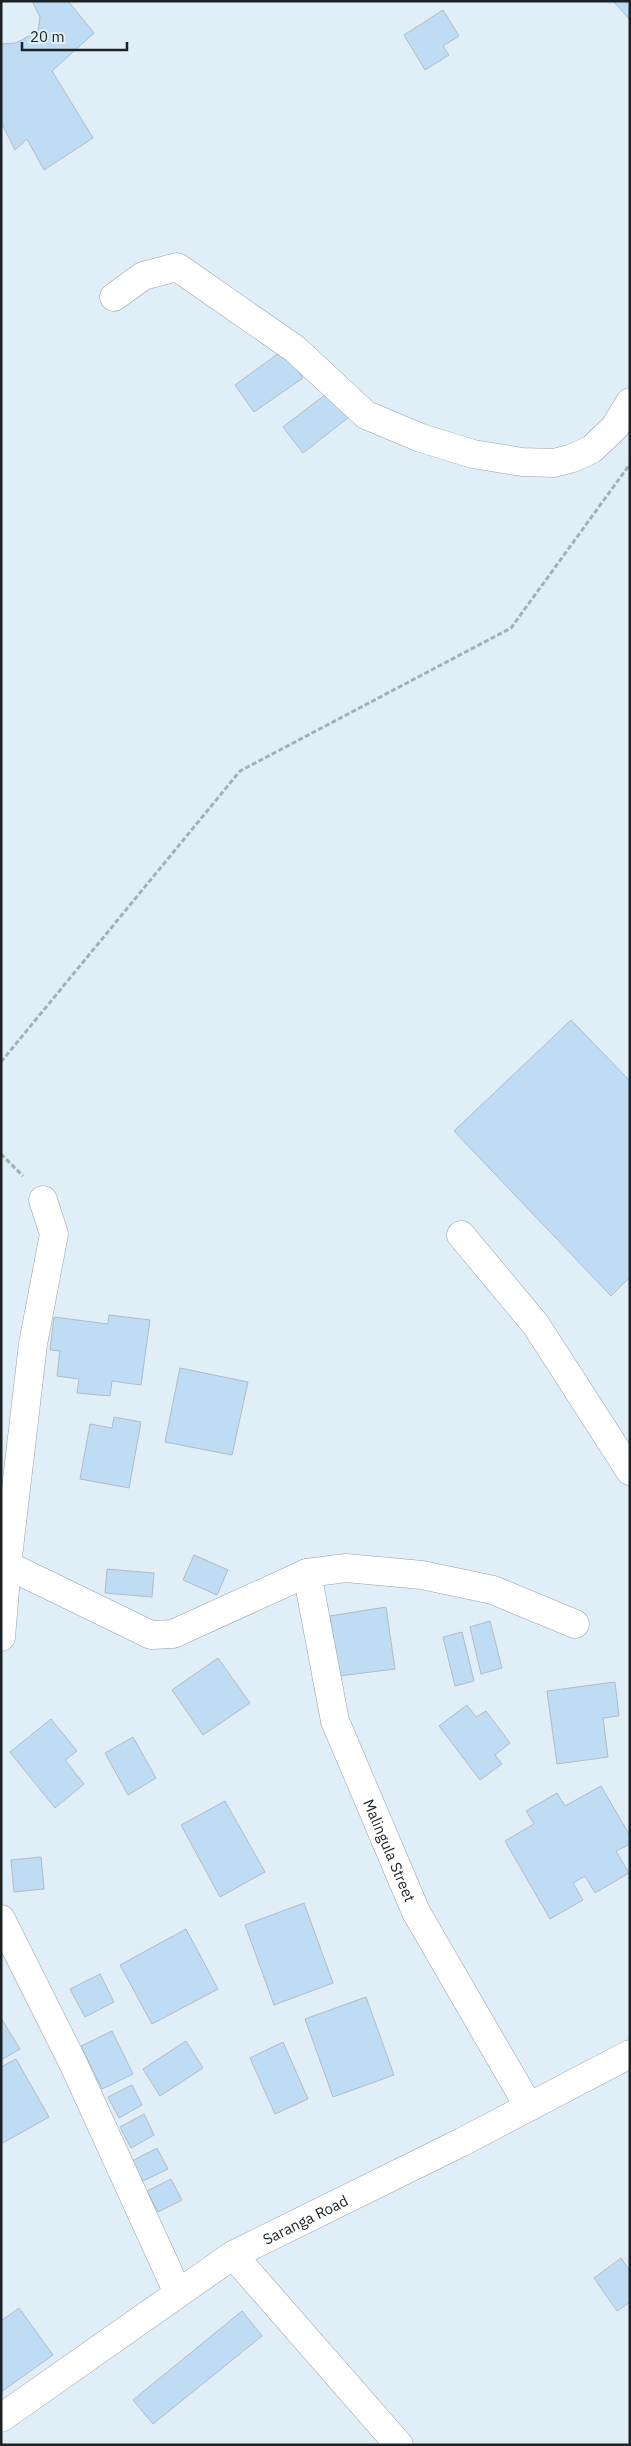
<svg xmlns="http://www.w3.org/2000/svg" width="631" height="2446" font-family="'IBM Plex Sans',sans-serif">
  <rect width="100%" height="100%" fill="#e0eef8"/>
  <g fill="#bedcf3" stroke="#b0bcc6">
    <polygon points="32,1 68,1 94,33 52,71 93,138 44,170 27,139 15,150 1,122 1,44 16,43 38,31 40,17"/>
    <polygon points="613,1 630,1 630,20"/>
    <polygon points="443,10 459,36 443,46 449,55 425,70 404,35"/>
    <polygon points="283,350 303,378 254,412 235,385"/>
    <polygon points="330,391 349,417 303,453 283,427"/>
    <polygon points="571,1020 630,1081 630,1277 611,1296 454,1131"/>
    <polygon points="109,1315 150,1320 141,1385 112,1381 110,1396 77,1393 79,1379 57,1376 60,1351 50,1350 54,1317 108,1324"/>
    <polygon points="180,1368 248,1382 232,1455 165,1442"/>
    <polygon points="114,1417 141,1422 129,1488 80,1479 90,1424 112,1428"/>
    <polygon points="194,1555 228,1570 217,1595 183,1580"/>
    <polygon points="107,1569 154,1573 152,1597 105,1593"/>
    <polygon points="386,1607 395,1669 339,1676 330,1616"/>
    <polygon points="490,1621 502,1668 481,1674 470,1627"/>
    <polygon points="462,1632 474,1681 455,1686 443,1637"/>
    <polygon points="218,1658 250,1703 203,1735 172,1690"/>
    <polygon points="615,1682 619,1716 603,1718 608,1757 557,1764 547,1691"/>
    <polygon points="467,1705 476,1717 486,1711 510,1743 495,1755 502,1764 480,1780 439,1726"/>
    <polygon points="51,1719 77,1751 65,1760 84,1784 55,1808 10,1752"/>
    <polygon points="133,1737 156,1778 128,1795 105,1753"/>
    <polygon points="601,1786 630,1836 630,1844 616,1851 629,1873 595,1893 585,1876 573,1883 583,1900 550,1919 505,1841 534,1824 526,1811 557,1793 565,1806"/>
    <polygon points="225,1801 265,1872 220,1897 181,1825"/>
    <polygon points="41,1857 44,1889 14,1892 11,1860"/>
    <polygon points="304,1903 333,1983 274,2005 245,1925"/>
    <polygon points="186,1929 218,1989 152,2024 120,1965"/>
    <polygon points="100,1974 114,2002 85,2017 70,1989"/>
    <polygon points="366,1997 394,2075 333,2097 305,2019"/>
    <polygon points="1,2018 20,2049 1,2060"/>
    <polygon points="112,2031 133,2074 102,2089 81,2046"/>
    <polygon points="186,2041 203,2068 160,2096 143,2069"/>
    <polygon points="283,2042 308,2099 275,2114 250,2058"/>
    <polygon points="16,2059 49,2117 1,2144 1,2067"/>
    <polygon points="132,2085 142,2105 119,2118 108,2097"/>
    <polygon points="144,2114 154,2135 131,2148 120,2127"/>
    <polygon points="157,2148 168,2169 143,2181 132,2161"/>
    <polygon points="171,2179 182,2200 158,2212 147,2191"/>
    <polygon points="621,2258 630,2271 630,2302 617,2311 594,2278"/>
    <polygon points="19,2308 53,2355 1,2392 1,2321"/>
    <polygon points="242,2311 262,2336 153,2424 133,2400"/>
  </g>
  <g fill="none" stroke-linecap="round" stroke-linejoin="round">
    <g stroke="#95a1ab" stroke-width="29">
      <g id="minor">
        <polyline points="114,297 143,276 177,267 295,349 366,415 421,438 473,454 522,462 554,463 573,458 592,449 615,427 630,402"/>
        <polyline points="461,1235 536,1325 630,1471"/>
        <polyline points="7,1565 151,1635 173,1634 307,1573 346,1568 422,1575 493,1590 575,1624"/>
        <path id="s1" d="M307,1573L335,1721L416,1912L529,2107"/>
        <polyline points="1,1637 7,1565 33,1344 54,1234 43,1200"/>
        <polyline points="1,1919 73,2063 178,2293"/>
        <polyline points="233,2255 399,2445"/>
        <path id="s2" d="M1,2418L233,2255L462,2142L630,2054"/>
      </g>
    </g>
    <g stroke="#a4b0b8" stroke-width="3" stroke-dasharray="5 2.5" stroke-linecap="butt">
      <polyline points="1,1062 240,771 511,628 630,464"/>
      <polyline points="1,1154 23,1176"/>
    </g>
    <use href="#minor" stroke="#fff" stroke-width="28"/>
  </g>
  <g text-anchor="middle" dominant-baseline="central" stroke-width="5" stroke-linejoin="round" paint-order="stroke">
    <g font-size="15" fill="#1c2125" stroke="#e0eef8">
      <text stroke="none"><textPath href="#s1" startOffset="291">Malingula Street</textPath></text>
      <text stroke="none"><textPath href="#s2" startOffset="364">Saranga Road</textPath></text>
    </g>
  </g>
  <rect width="631" height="2446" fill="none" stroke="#1c2125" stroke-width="5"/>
  <path d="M22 42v8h105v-8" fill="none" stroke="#1c2125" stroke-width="2.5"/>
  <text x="30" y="42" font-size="15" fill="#1c2125" stroke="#e0eef8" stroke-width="4" paint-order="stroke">20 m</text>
</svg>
